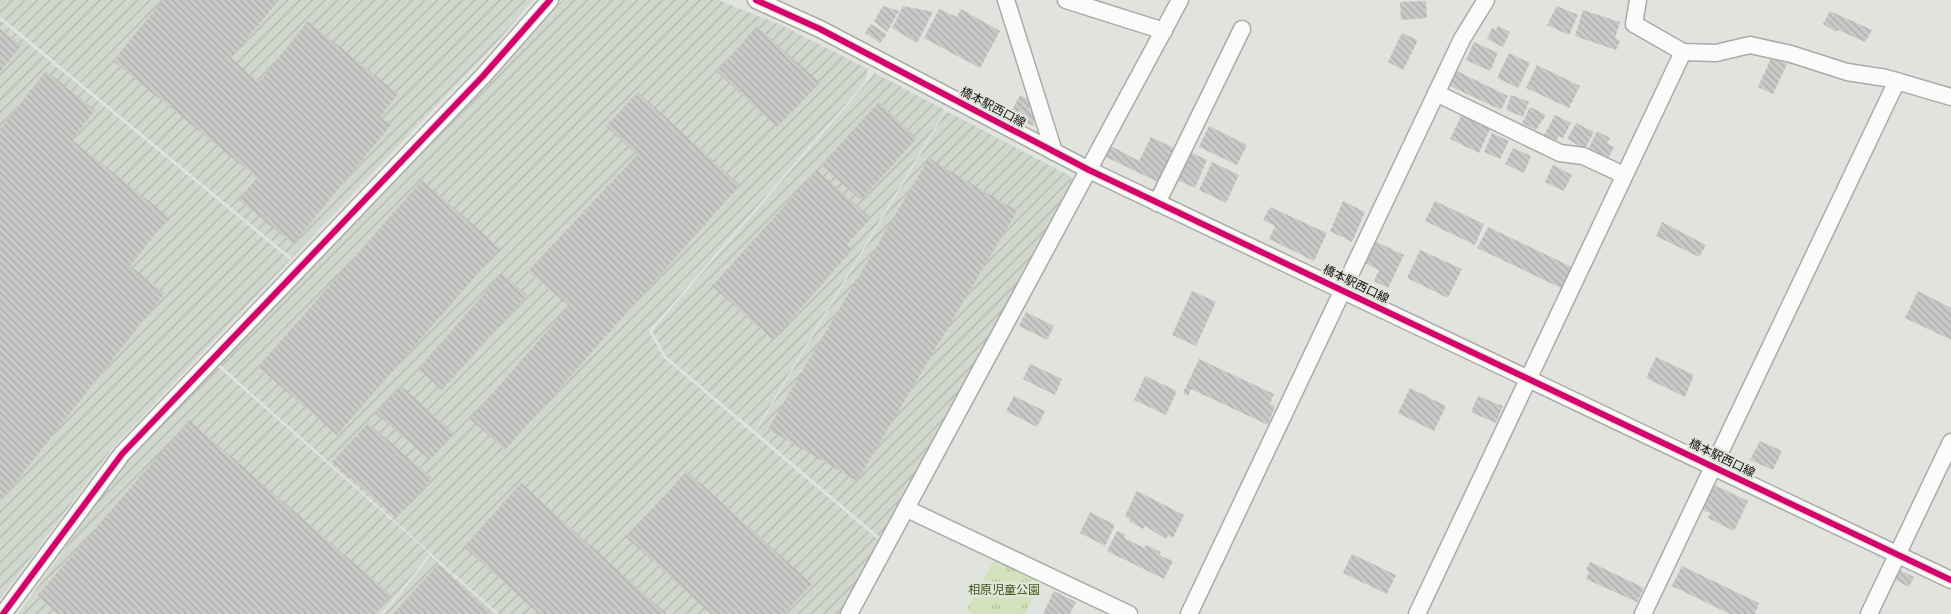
<svg xmlns="http://www.w3.org/2000/svg" width="1951" height="614" font-family="Roboto,'Noto Sans JP',sans-serif">
  <defs>
    <pattern id="industrial-furrows" width="10" height="10" patternUnits="userSpaceOnUse" patternTransform="scale(1.25)"><rect width="10" height="10" fill="#d2d7cd"/><path d="M-1 1l2-2M0 10L10 0M9 11l2-2" fill="none" stroke="#b3b8af"/></pattern>
    <pattern id="grass-tufts" width="24" height="20" patternUnits="userSpaceOnUse" patternTransform="scale(1.25)"><rect width="24" height="20" fill="#d3e1bc"/><path d="M3 7l-1-3M5 7V3M7 7l1-3M15 17l-1-3M17 17v-4M19 17l1-3" fill="none" stroke="#b4c0a0"/></pattern>
    <pattern id="building-back-hatch" width="6" height="6" patternUnits="userSpaceOnUse" patternTransform="scale(1.25)"><rect width="6" height="6" fill="#c9cac8"/><path d="M-1 5l2 2M0 0l6 6M5-1l2 2" fill="none" stroke="#acacab"/></pattern>
  </defs>
  <rect width="100%" height="100%" fill="#e1e3df"/>
  <g fill="url(#industrial-furrows)">
    <polygon points="0,0 533,0 499,40 292,258 0,16"/>
    <polygon points="562,0 718,0 783,26 868,69 865,82 649,331 664,358 881,542 841,614 499,614 219,364 490,83"/>
    <polygon points="0,20 290,260 112,449 0,599"/>
    <polygon points="875,73 945,110 755,431 666,356 652,331"/>
    <polygon points="946,111 1070,176 1074,184 882,539 756,432"/>
    <polygon points="217,366 430,554 381,614 18,614 127,461"/>
    <polygon points="431,556 496,614 384,614"/>
  </g>
  <polygon fill="url(#grass-tufts)" points="995,558 1041,582 1025,614 972,614 967,609"/>
  <g fill="url(#building-back-hatch)">
    <polygon points="163,0 279,0 231,58 259,82 308,21 398,94 380,117 391,125 293,244 239,200 257,178 113,61"/>
    <polygon points="1426,1 1427,18 1401,20 1400,2"/>
    <polygon points="883,6 899,11 887,32 874,21"/>
    <polygon points="903,6 933,12 917,43 892,28"/>
    <polygon points="1557,6 1578,15 1569,35 1547,25"/>
    <polygon points="939,9 957,17 961,9 1000,31 980,68 924,38"/>
    <polygon points="1583,10 1620,22 1615,38 1620,41 1616,50 1575,36"/>
    <polygon points="1830,11 1872,30 1865,42 1838,30 1836,32 1823,24"/>
    <polygon points="871,24 887,34 880,43 865,33"/>
    <polygon points="757,26 820,83 777,127 717,72"/>
    <polygon points="1498,26 1510,32 1503,47 1487,39 1492,28 1496,30"/>
    <polygon points="0,29 21,46 0,72"/>
    <polygon points="1402,33 1418,40 1403,70 1388,62"/>
    <polygon points="1474,42 1498,53 1490,71 1466,60"/>
    <polygon points="1509,53 1530,63 1518,88 1497,78"/>
    <polygon points="1771,58 1787,64 1773,94 1758,87"/>
    <polygon points="1537,65 1580,86 1569,108 1526,88"/>
    <polygon points="1455,70 1508,96 1501,110 1448,85"/>
    <polygon points="46,71 95,110 72,140 169,217 130,266 165,293 0,502 0,129"/>
    <polygon points="638,92 740,185 505,450 470,419 569,306 528,271 637,155 606,126"/>
    <polygon points="1020,95 1031,101 1029,110 1036,114 1033,126 1010,114"/>
    <polygon points="1511,95 1529,102 1523,117 1506,110"/>
    <polygon points="879,102 917,138 861,200 821,165"/>
    <polygon points="1530,107 1546,115 1536,130 1522,123"/>
    <polygon points="1462,114 1491,127 1479,153 1450,139"/>
    <polygon points="1555,115 1571,123 1563,138 1559,136 1556,141 1544,135"/>
    <polygon points="1576,123 1594,132 1585,149 1567,139"/>
    <polygon points="1209,126 1247,145 1237,165 1199,147"/>
    <polygon points="1597,131 1610,138 1607,143 1614,147 1607,161 1587,151"/>
    <polygon points="1492,133 1509,141 1500,159 1484,152"/>
    <polygon points="1151,137 1176,149 1161,181 1158,182 1106,157 1111,146 1139,161"/>
    <polygon points="1513,148 1531,156 1524,173 1505,164"/>
    <polygon points="1190,152 1207,160 1195,188 1177,180"/>
    <polygon points="929,158 1017,211 857,481 768,429"/>
    <polygon points="1212,162 1239,175 1226,203 1199,190"/>
    <polygon points="1553,165 1572,175 1564,191 1545,182"/>
    <polygon points="817,170 871,218 847,244 852,250 773,340 712,286"/>
    <polygon points="422,180 500,248 337,435 258,367"/>
    <polygon points="1343,201 1365,212 1352,242 1330,231"/>
    <polygon points="1435,201 1484,224 1475,245 1425,221"/>
    <polygon points="1270,207 1327,233 1314,261 1269,239 1275,226 1263,220"/>
    <polygon points="1662,222 1706,245 1699,257 1656,236"/>
    <polygon points="1488,227 1572,267 1561,288 1477,248"/>
    <polygon points="1373,240 1404,255 1388,288 1374,281 1379,270 1363,262"/>
    <polygon points="1420,250 1462,269 1448,298 1407,278"/>
    <polygon points="502,273 527,295 442,390 418,369"/>
    <polygon points="1192,291 1216,302 1196,346 1172,335"/>
    <polygon points="1918,291 1951,308 1951,340 1905,318"/>
    <polygon points="1026,312 1054,326 1047,340 1019,326"/>
    <polygon points="1656,357 1694,375 1685,397 1646,378"/>
    <polygon points="1199,359 1274,394 1270,404 1275,406 1268,425 1191,389 1188,396 1183,393"/>
    <polygon points="1030,364 1062,379 1055,395 1023,379"/>
    <polygon points="1145,376 1177,391 1166,415 1134,400"/>
    <polygon points="401,386 454,433 430,460 376,414"/>
    <polygon points="1410,388 1446,406 1434,431 1398,413"/>
    <polygon points="1014,396 1045,411 1037,427 1006,411"/>
    <polygon points="1478,396 1503,406 1496,423 1471,412"/>
    <polygon points="189,420 391,595 374,614 58,614 37,596"/>
    <polygon points="368,423 432,478 396,518 332,462"/>
    <polygon points="1760,441 1782,451 1773,470 1750,460"/>
    <polygon points="687,471 812,584 784,614 711,614 626,537"/>
    <polygon points="521,483 667,614 539,614 464,547"/>
    <polygon points="1712,484 1748,501 1734,531 1708,518 1710,513 1700,509"/>
    <polygon points="1137,491 1184,515 1173,538 1168,535 1166,539 1145,526 1143,529 1129,521 1130,519 1125,516"/>
    <polygon points="1090,512 1115,525 1105,546 1080,533"/>
    <polygon points="1117,531 1126,535 1124,538 1144,548 1146,545 1161,552 1159,555 1173,561 1164,579 1107,551"/>
    <polygon points="1352,554 1396,575 1387,594 1343,573"/>
    <polygon points="1590,562 1644,588 1637,602 1586,579 1589,572 1586,570"/>
    <polygon points="438,564 493,614 393,614"/>
    <polygon points="1682,566 1759,603 1755,614 1730,614 1672,586"/>
    <polygon points="1900,570 1914,577 1909,587 1894,579"/>
    <polygon points="1054,591 1076,602 1070,614 1043,614"/>
  </g>
  <g fill="none" stroke-linecap="round" stroke-linejoin="round">
    <g stroke="#a9aba7" stroke-width="19">
      <g id="minor">
        <polyline points="756,0 820,29 1089,170 1951,580"/>
        <polyline points="1006,0 1054,152"/>
        <polyline points="1066,0 1164,31"/>
        <polyline points="1638,0 1634,24 1683,52 1716,53 1750,45 1791,54 1847,72 1886,78 1951,97"/>
        <polyline points="1436,93 1560,153 1583,156 1624,175"/>
        <polyline points="1157,203 1242,29"/>
        <polyline points="907,509 1129,614"/>
        <polyline points="3,614 122,454 483,76 550,0"/>
        <polyline points="849,614 1180,0"/>
        <polyline points="1189,614 1462,39 1486,0"/>
        <polyline points="1417,614 1683,52"/>
        <polyline points="1643,614 1897,81"/>
        <polyline points="1869,614 1951,442"/>
      </g>
    </g>
    <use href="#minor" stroke="#fafbfa" stroke-width="16"/>
    <g stroke="#e2e5dd" stroke-width="9">
      <g id="cycleway">
        <polyline points="756,0 820,29 1089,170 1951,580"/>
        <polyline points="3,614 122,454 483,76 550,0"/>
      </g>
    </g>
    <use href="#cycleway" stroke="#d6006c" stroke-width="6"/>
  </g>
  <g text-anchor="middle" dominant-baseline="central" stroke-width="5" stroke-linejoin="round" paint-order="stroke">
    <g font-size="12" fill="#10110e" stroke="#e2e5dd">
      <text transform="translate(993 107) rotate(28)">橋本駅西口線</text>
      <text transform="translate(1356 284) rotate(26)">橋本駅西口線</text>
      <text transform="translate(1722 458) rotate(26)">橋本駅西口線</text>
    </g>
    <g font-size="12" fill="#435815" stroke="#e2e5dd">
      <text x="1004" y="590">相原児童公園</text>
    </g>
  </g>
</svg>
